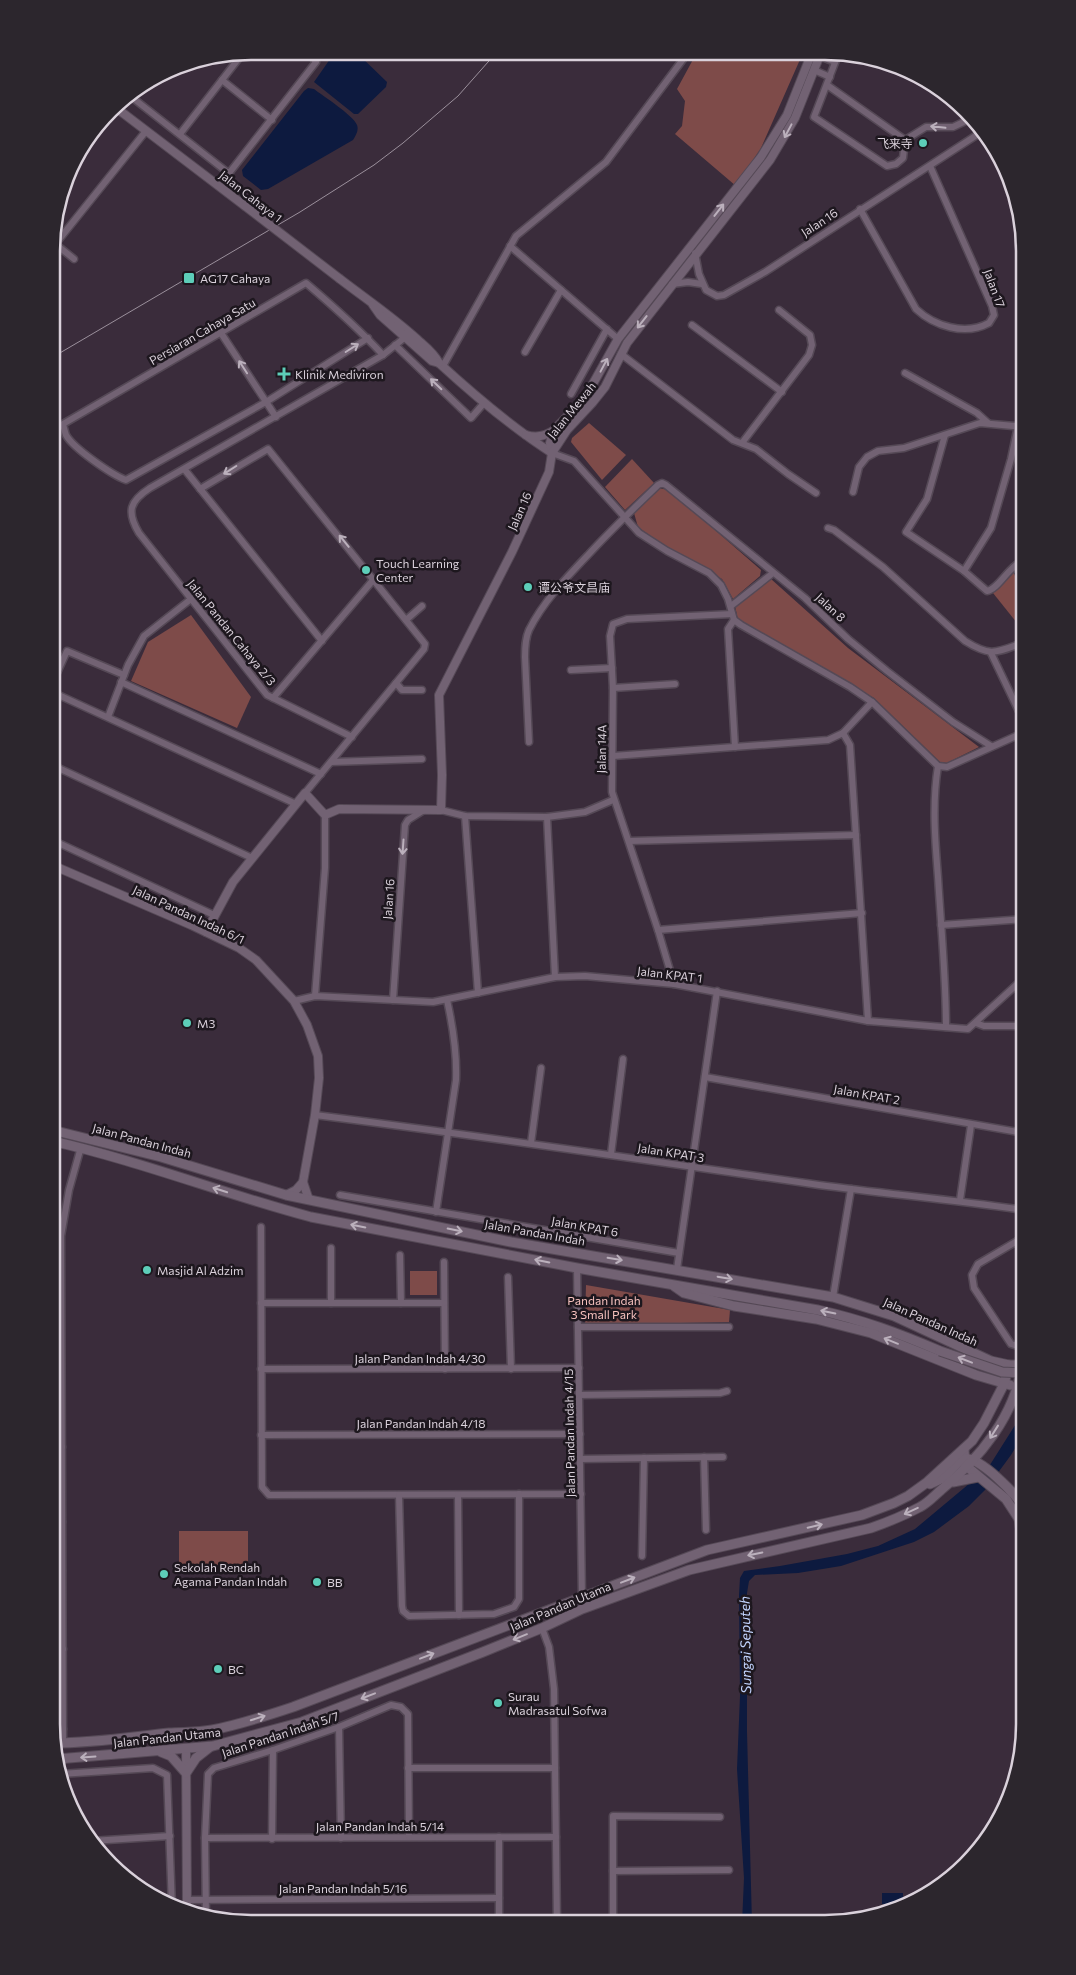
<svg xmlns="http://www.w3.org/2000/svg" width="1076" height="1975" font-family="Commissioner,'Noto Sans SC',sans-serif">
  <rect width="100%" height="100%" fill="#3a2c3b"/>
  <g fill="#7e4b49">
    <polygon points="696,54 802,55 761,148 736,186 675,134 682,126 685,101 677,89"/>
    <polygon points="589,423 626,455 602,480 571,442 572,438"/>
    <polygon points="632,459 654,483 625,510 605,487"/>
    <polygon points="658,488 669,490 761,570 760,576 733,599 722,579 663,545 638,527 634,513"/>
    <polygon points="1012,569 1025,599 1025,633 993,593"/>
    <polygon points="771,579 848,648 979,747 947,763 940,762 874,698 738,620 735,606"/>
    <polygon points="191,615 251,697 237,728 131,681 148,642"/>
    <polygon points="52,1151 61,1161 52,1211"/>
    <rect x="410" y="1271" width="27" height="24"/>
    <polygon points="586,1285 730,1310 729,1322 585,1325"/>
    <rect x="179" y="1531" width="69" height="34"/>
  </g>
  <g fill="#0d1a3f">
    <polygon points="335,52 356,52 387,82 386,87 358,114 354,114 314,82"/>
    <path d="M308,88L314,89C323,96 353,115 357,125C359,130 356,135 353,140L268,189L261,190L243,176L242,170L304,91Z"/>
    <polygon points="1024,1416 1024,1433 1011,1455 986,1489 969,1506 934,1532 914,1542 841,1566 798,1573 755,1575 749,1581 747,1593 747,1732 752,1924 742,1924 744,1878 737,1769 740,1696 739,1595 740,1578 744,1571 780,1566 847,1554 878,1546 915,1529 988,1468 1019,1419"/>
    <rect x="882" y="1893" width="21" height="11"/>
  </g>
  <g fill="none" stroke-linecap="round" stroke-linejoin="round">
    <g stroke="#554956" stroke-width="9">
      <g id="minor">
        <polyline points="817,55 835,62"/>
        <polyline points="838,55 814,117 887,166 896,164 903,158 905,140"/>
        <polyline points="814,70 830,77"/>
        <polyline points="222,80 272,120"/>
        <polyline points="827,85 905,140"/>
        <polyline points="129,95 227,172 230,172 316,62 308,52"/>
        <polyline points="180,134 243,53"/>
        <polyline points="905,140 926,127 953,127 972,118"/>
        <path d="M860,209L916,309C934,326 965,336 989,323L994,315L992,306L930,166"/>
        <polyline points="53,242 74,259"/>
        <polyline points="510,246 618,339"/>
        <polyline points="53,247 146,131"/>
        <polyline points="695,253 699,274 706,290 717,296 724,295 765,272 983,131"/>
        <polyline points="672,284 688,282 702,284"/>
        <polyline points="692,325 782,392"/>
        <polyline points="221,333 276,417"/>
        <path d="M368,338L266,402L126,480C112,475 73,448 66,435C65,432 64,428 63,424L306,283C333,306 359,329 383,355"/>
        <polyline points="395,345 471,418 484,403"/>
        <polyline points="525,352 561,290"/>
        <polyline points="621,354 733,440 756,449 788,474 816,493"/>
        <polyline points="443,366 516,236 606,162 687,54"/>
        <polyline points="905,373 977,413 988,423"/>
        <polyline points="571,394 607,329"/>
        <path d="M945,435L927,499L906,532L964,571L987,591C999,589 1008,566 1025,560"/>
        <polyline points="742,443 809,355 812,345 810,335 779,310"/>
        <polyline points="552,453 574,461 639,533 667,551 709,573 721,585 728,599 734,620 741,625 850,687 872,702 938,766 947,767 1025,732"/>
        <polyline points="185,470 322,641"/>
        <polyline points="200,489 268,449 425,644 424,649 305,793"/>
        <polyline points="853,492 859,467 867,457 878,451 904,448 980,423 1025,427"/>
        <path d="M828,528L834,530L883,567L965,641C992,658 997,652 1025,642"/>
        <polyline points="964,571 991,528 1011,459 1018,426"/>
        <polyline points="731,606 773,573"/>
        <polyline points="406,620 422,606"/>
        <polyline points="734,620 728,629 735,747"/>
        <polyline points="991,653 1025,724"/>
        <polyline points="571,670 612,668"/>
        <polyline points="121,682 321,774"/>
        <polyline points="396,683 402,690 422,690"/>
        <polyline points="52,684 67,651 124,675"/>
        <polyline points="613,688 675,684"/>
        <polyline points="52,692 296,804"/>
        <polyline points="273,698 374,579"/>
        <polyline points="108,717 128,665 144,636 191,599"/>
        <polyline points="843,733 850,745 868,1021"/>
        <path d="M352,737L267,695L139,533C126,511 130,501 150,488L383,355L408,335"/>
        <path d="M529,742L525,657C525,648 525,639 529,630C543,602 566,578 588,555C610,531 634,508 658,485L662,483L666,485L805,598L848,639L887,671L953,722L991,746"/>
        <polyline points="613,756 828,740 843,733 872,702"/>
        <polyline points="331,762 422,759"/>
        <polyline points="52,765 252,858"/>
        <path d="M938,766C932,803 935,840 938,877C941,927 946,977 946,1027"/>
        <polyline points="441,810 465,816 547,817 585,812 613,800"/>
        <polyline points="465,816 478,993"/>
        <polyline points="547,817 555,977"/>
        <polyline points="52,840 214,915"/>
        <polyline points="629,841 856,835"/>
        <polyline points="941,925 1025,919"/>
        <polyline points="658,930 862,913"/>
        <polyline points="674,984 658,930 612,792 613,688 610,636 613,624 627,619 732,614"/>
        <polyline points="315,996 325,868 325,815"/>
        <polyline points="393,1000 405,825 408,820 424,810"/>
        <polyline points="294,1001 315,996 433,1002 555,977 585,976 674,984 868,1021 968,1029 1025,977"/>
        <polyline points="976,1023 984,1026 1025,1026"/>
        <polyline points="705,1077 1024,1133"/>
        <path d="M315,1115C483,1136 651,1161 819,1185C887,1194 956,1200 1024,1210"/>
        <polyline points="531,1143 541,1068"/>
        <polyline points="611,1154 623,1059"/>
        <polyline points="340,1195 679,1253"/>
        <polyline points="960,1200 971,1125"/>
        <path d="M436,1212L456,1080C457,1053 453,1027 447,1000"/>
        <polyline points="261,1227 262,1487 269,1495 581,1494"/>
        <polyline points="331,1248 331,1303"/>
        <polyline points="400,1255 401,1303"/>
        <polyline points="444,1262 445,1369"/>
        <polyline points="577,1268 582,1597"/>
        <polyline points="677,1269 717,991"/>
        <polyline points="508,1277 511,1369"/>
        <polyline points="833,1297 851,1189"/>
        <polyline points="261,1303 444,1303"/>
        <polyline points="578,1327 729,1327"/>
        <polyline points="1024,1346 1021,1347 1011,1344 974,1288 972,1275 978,1264 1024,1237"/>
        <polyline points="261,1369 579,1368"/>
        <polyline points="579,1395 720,1393 727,1391"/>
        <polyline points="261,1435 580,1434"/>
        <polyline points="52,1447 62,1447"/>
        <polyline points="704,1457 706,1530"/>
        <polyline points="580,1459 723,1457"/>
        <polyline points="399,1495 402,1606 403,1611 409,1616 494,1614 514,1607 519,1599 519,1494"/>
        <polyline points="458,1495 459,1615"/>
        <polyline points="51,1522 62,1522"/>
        <polyline points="642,1556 644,1458"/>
        <polyline points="51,1571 62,1571"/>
        <polyline points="542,1628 549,1647 554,1689 557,1923"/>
        <polyline points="51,1649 63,1649"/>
        <polyline points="339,1727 341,1838"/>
        <polyline points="52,1729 63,1729"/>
        <polyline points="63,1743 61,1236 69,1190 81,1147"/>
        <polyline points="408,1768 555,1768"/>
        <polyline points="60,1774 153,1768 167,1775 172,1907"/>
        <polyline points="499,1837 499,1923"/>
        <polyline points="205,1838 556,1837"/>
        <polyline points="272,1839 273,1750"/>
        <polyline points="91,1841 170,1836"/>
        <polyline points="101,1841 101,1852"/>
        <polyline points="613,1871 729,1870"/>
        <polyline points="187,1900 499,1898"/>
        <polyline points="206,1917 205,1838 208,1774 214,1768 273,1750 339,1727 391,1705 401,1707 408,1714 409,1837"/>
        <polyline points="613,1923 613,1816 720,1817"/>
        <polyline points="725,1923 729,1919"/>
      </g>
    </g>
    <g stroke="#554956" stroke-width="10">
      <g id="tertiary">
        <polyline points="115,107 245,206"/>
        <path d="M340,279C366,299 393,317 418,340C426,347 434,353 439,363C475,396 511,427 552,453"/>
        <polyline points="373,305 380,315 432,361 439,363"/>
        <path d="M526,435C537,438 544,436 553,431"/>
        <polyline points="552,453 550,443 553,431 585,398 618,339 761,157 787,115 811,55"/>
        <polyline points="52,865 191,925 239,948 256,960 294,1001 307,1025 318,1056 319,1078 315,1115 303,1182 309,1200"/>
        <polyline points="206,932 233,882 305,793 325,815 339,809 441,810 442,775 439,695 512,552 549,472 552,453 567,430 593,402 605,387 627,343 770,160 795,118 820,55"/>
        <polyline points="286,1195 296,1190 303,1182"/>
        <polyline points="186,1748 187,1912"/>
      </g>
    </g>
    <g stroke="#554956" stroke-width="11">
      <g id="secondary">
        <polyline points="52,1130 161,1157 286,1195 511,1242 833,1297 894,1316 991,1361 1009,1365 1024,1365"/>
        <path d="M52,1141C140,1161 224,1194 311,1217L577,1268L818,1310C863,1320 898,1333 940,1351"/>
        <polyline points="674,1286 684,1293 734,1306 816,1319 871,1333 976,1375 1010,1385"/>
        <polyline points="964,1449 965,1465 1006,1499 1019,1519 1022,1538 1021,1751"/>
        <polyline points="953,1482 978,1477"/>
        <path d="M930,1484C935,1482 940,1480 944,1477C950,1472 957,1461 965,1459C979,1456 1018,1496 1024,1508"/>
        <path d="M54,1743C93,1743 131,1737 169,1733C184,1732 197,1733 212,1730C239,1725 266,1716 293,1707L707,1550L862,1515L894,1503L908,1496L926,1483L972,1441L984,1423L1004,1384L1009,1365"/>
        <polyline points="161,1752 171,1756 186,1773 196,1758 210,1747"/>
        <path d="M57,1759L213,1746L302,1722L483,1652L542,1628L582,1609L689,1570L871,1528C888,1522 905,1515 920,1507C928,1503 934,1496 941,1490C979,1459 1015,1416 1022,1365"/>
      </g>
    </g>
    <use href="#minor" stroke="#726273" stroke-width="6"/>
    <use href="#tertiary" stroke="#726273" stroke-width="8"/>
    <use href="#secondary" stroke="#726273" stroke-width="9"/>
    <polyline stroke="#9b909c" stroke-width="1" points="53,357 300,212 374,165 403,143 458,96 496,53"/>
    <g stroke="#554956" stroke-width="10" stroke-linecap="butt">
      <polyline id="tertiary-bridge" points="245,206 340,279"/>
    </g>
    <g stroke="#554956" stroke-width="11" stroke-linecap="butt">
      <polyline id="secondary-bridge" points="940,1351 1002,1372 1024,1373"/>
    </g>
    <use href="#tertiary-bridge" stroke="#726273" stroke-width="8"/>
    <use href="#secondary-bridge" stroke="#726273" stroke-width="9"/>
  </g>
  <defs><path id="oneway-shaft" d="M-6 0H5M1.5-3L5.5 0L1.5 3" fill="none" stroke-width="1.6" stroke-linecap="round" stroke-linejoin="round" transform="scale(1.25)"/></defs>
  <g stroke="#bbb0bc">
    <use href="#oneway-shaft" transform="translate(938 127) rotate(-174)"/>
    <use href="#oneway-shaft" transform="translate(788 131) rotate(118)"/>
    <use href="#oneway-shaft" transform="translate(719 210) rotate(-52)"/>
    <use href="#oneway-shaft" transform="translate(642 322) rotate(128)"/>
    <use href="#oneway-shaft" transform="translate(352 348) rotate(-32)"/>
    <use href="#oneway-shaft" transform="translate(604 365) rotate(-62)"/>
    <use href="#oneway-shaft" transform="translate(243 367) rotate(-123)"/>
    <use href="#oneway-shaft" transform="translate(436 384) rotate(-136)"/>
    <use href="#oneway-shaft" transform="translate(230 470) rotate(148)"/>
    <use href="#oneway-shaft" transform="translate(344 541) rotate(-129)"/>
    <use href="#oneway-shaft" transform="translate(403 847) rotate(94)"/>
    <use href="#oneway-shaft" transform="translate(220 1190) rotate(-162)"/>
    <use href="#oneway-shaft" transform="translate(358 1226) rotate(-169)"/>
    <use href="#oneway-shaft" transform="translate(455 1230) rotate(11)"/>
    <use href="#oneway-shaft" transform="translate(615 1259) rotate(9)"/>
    <use href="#oneway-shaft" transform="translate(542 1261) rotate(-169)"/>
    <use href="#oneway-shaft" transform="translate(725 1278) rotate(10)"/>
    <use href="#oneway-shaft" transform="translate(828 1312) rotate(-168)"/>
    <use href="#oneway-shaft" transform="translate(891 1341) rotate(-158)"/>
    <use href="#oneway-shaft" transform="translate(965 1360) rotate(-159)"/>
    <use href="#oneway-shaft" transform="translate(994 1432) rotate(122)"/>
    <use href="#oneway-shaft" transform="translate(911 1511) rotate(155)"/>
    <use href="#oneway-shaft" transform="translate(815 1526) rotate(-13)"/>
    <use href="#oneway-shaft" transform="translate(755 1554) rotate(168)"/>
    <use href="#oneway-shaft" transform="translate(628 1580) rotate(-21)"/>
    <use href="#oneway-shaft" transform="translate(520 1637) rotate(158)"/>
    <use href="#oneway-shaft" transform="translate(427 1656) rotate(-21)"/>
    <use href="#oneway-shaft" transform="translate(368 1696) rotate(159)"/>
    <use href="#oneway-shaft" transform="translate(258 1718) rotate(-18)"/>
    <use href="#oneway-shaft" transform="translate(88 1757) rotate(176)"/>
  </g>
  <g fill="#5dceb9" stroke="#1d171e" stroke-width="2">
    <circle cx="923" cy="143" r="5"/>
    <rect x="183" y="272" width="12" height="12" rx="2.5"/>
    <path d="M281.5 366.5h5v5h5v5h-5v5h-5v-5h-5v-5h5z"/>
    <circle cx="366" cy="570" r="5"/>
    <circle cx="528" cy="587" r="5"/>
    <circle cx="187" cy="1023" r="5"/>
    <circle cx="147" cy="1270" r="5"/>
    <circle cx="164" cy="1574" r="5"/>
    <circle cx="317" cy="1582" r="5"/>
    <circle cx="218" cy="1669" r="5"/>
    <circle cx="498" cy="1703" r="5"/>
  </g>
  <g text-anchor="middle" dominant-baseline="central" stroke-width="5" stroke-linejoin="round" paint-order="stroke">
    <g font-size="12" fill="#dad1db" stroke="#1d171e" text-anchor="start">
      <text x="913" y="143" text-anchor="end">飞来寺</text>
      <text x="200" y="278">AG17 Cahaya</text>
      <text x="295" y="374">Klinik Mediviron</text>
      <text x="376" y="563">Touch Learning<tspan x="376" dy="14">Center</tspan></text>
      <text x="538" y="587">谭公爷文昌庙</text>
      <text x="197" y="1023">M3</text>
      <text x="157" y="1270">Masjid Al Adzim</text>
      <text x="174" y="1567">Sekolah Rendah<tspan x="174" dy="14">Agama Pandan Indah</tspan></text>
      <text x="327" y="1582">BB</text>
      <text x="228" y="1669">BC</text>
      <text x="508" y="1696">Surau<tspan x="508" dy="14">Madrasatul Sofwa</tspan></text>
    </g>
    <g font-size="12" fill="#dad1db" stroke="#1d171e">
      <text transform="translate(251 196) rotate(38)">Jalan Cahaya 1</text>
      <text transform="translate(819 222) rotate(-33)">Jalan 16</text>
      <text transform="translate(995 288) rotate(70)">Jalan 17</text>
      <text transform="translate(202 331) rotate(-30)">Persiaran Cahaya Satu</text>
      <text transform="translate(571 410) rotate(-51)">Jalan Mewah</text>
      <text transform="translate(519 511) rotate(-66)">Jalan 16</text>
      <text transform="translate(831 607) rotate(43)">Jalan 8</text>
      <text transform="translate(232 632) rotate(51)">Jalan Pandan Cahaya 2/3</text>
      <text transform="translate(601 749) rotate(-89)">Jalan 14A</text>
      <text transform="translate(388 899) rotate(-86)">Jalan 16</text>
      <text transform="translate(189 914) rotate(25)">Jalan Pandan Indah 6/1</text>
      <text transform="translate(670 974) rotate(7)">Jalan KPAT 1</text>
      <text transform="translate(867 1094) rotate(10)">Jalan KPAT 2</text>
      <text transform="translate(142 1140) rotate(15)">Jalan Pandan Indah</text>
      <text transform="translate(671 1152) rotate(9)">Jalan KPAT 3</text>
      <text transform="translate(585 1226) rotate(10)">Jalan KPAT 6</text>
      <text transform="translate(535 1232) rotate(10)">Jalan Pandan Indah</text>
      <text transform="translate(931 1321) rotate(24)">Jalan Pandan Indah</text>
      <text x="420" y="1358">Jalan Pandan Indah 4/30</text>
      <text x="421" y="1423">Jalan Pandan Indah 4/18</text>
      <text transform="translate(569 1433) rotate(-91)">Jalan Pandan Indah 4/15</text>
      <text transform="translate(560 1606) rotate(-23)">Jalan Pandan Utama</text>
      <text transform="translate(280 1734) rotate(-18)">Jalan Pandan Indah 5/7</text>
      <text transform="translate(167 1737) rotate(-6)">Jalan Pandan Utama</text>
      <text x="380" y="1826">Jalan Pandan Indah 5/14</text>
      <text x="343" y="1888">Jalan Pandan Indah 5/16</text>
    </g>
    <g font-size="12" fill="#f7c2be" stroke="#1d171e">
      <text x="604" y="1300">Pandan Indah<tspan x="604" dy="14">3 Small Park</tspan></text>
    </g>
    <g font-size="14" font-style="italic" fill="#c1d3fd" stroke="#1d171e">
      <text transform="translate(745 1645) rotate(-91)">Sungai Seputeh</text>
    </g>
  </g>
  <path d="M0 0H1076V1975H0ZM251 60H825A191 191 0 0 1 1016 251V1724A191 191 0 0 1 825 1915H251A191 191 0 0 1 60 1724V251A191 191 0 0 1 251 60Z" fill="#2c262d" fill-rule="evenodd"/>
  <path fill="none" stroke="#dad1db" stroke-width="2.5" d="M251 60H825A191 191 0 0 1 1016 251V1724A191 191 0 0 1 825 1915H251A191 191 0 0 1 60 1724V251A191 191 0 0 1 251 60Z"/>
</svg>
